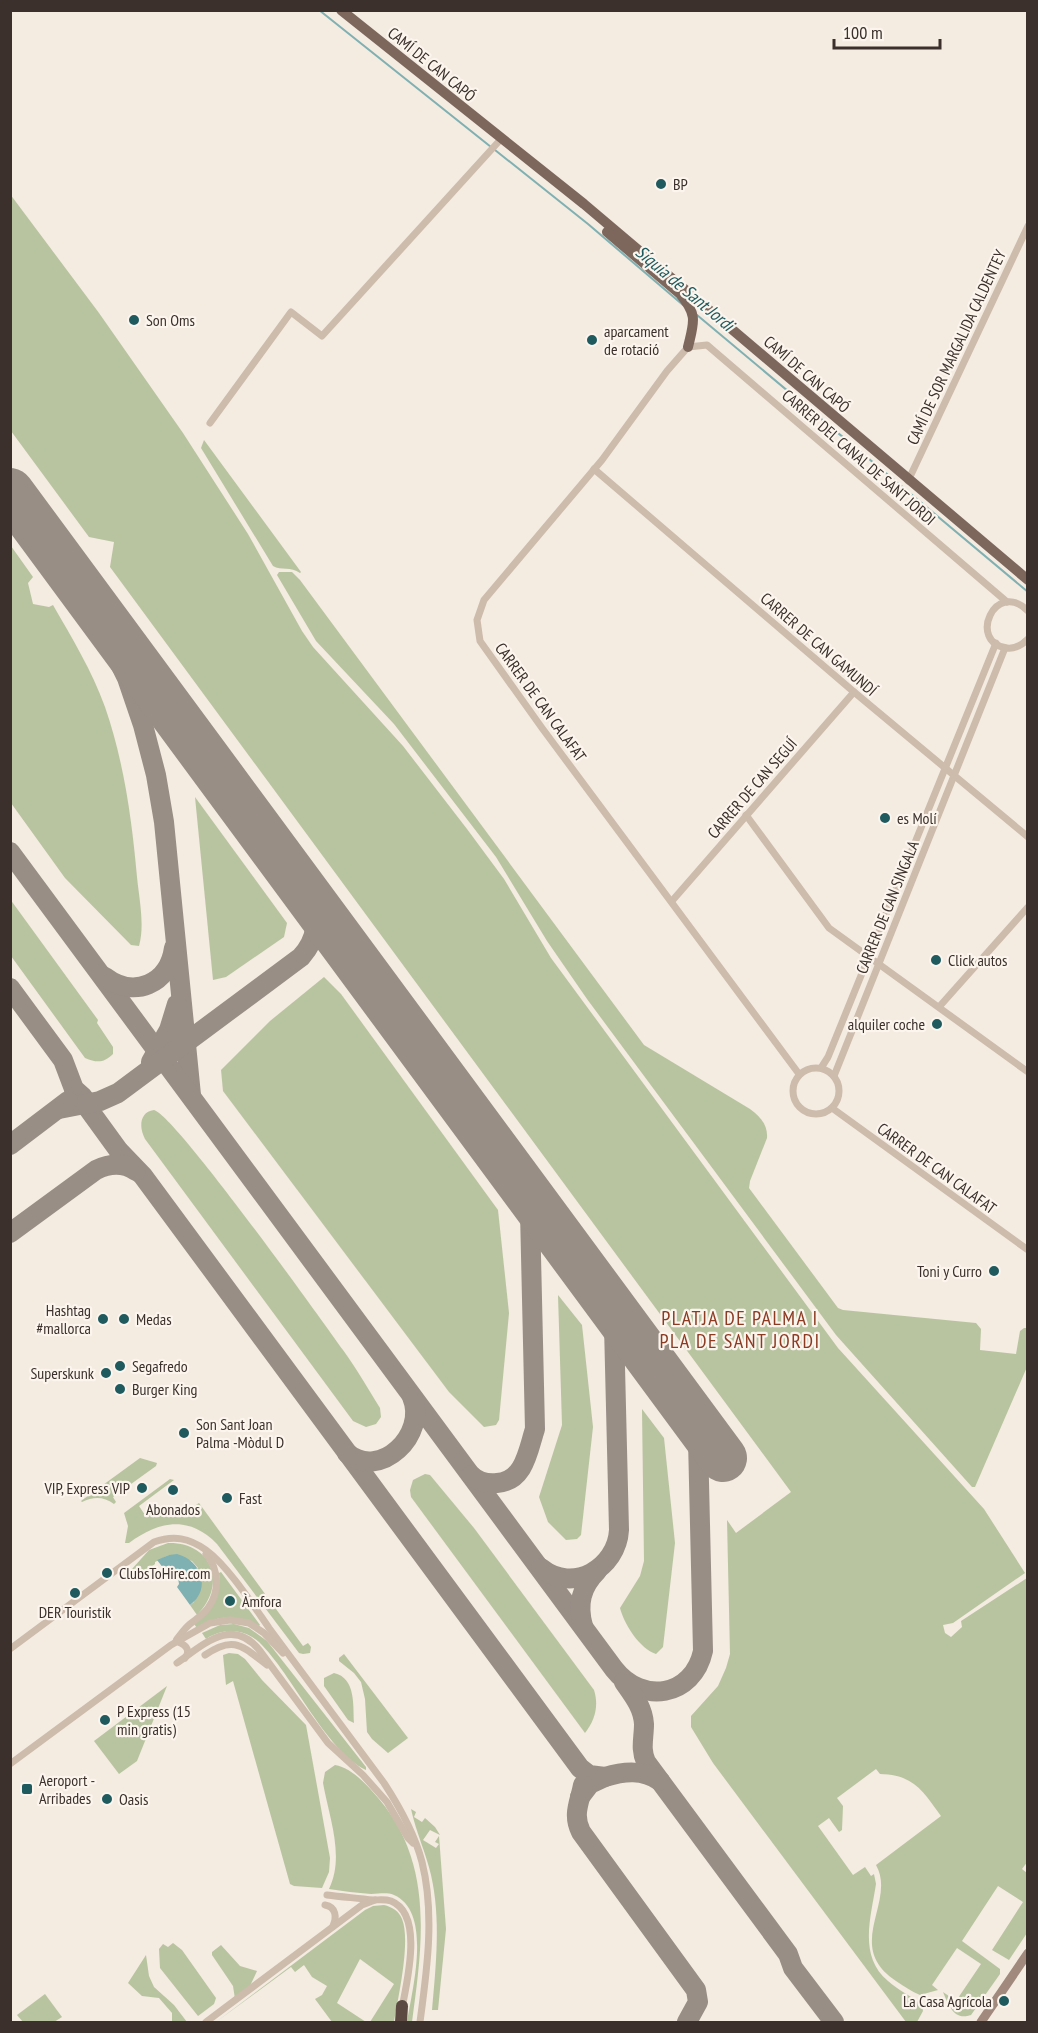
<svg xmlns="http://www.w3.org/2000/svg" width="1038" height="2033" font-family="'PT Sans Narrow',sans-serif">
  <rect width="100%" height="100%" fill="#f4ebe1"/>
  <g fill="#b8c4a0">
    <path d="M10,194L99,313L183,433L248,534L302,631L313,647L403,746L467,829L504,879L551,958L838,1348L984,1509L1025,1573L953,1623L943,1625L945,1633L951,1637L962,1627L961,1621L1027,1578L1028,1861L1022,1869L1027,1873V1933L1009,1960L992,1950L1023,1902L998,1886L962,1941L1000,1969V1974L971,2015C954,2021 949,2006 943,1992L956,2001L981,1964L957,1948L932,1985L938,1990L920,1995C912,1992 904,1986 896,1981C843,1946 897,1902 876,1865L941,1816C922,1790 914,1775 880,1774L876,1769L837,1798L843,1806L842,1830L839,1832L829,1818L818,1826L853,1875L865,1867L871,1876L874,1874L876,1884C871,1917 858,1956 888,1981C898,1990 911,1996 922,2005L923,2011L917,2022H906L713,1763L691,1727V1716L718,1686L726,1668L730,1654L727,1520L736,1533L791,1492L110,567L114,542L89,537L11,431Z"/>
    <path d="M204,440L301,572L300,573C291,566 281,571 273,566L201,448Z"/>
    <path d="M11,546L33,577L28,583L33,604L49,607L53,605C72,638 92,671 105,707C124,762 132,820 137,877C139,898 145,925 139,946L131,945L65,878L11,803Z"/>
    <path d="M279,572H292L300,580L644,1045L750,1109C760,1116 768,1125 767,1138L750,1181L749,1188L838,1308L843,1310L976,1323L981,1329L980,1350L1016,1354L1020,1331L1024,1328H1027V1367L975,1487H972L836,1335L587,999L547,941L496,857L394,724L316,641L277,575Z"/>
    <polygon points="195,797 287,923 284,937 226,977 213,980"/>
    <path d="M10,899L98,1020L97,1023L113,1047V1054C104,1063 97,1063 85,1058L11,956Z"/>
    <polygon points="324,977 341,994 498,1210 509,1313 499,1420 496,1425 484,1427 449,1392 223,1091 221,1070 270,1021"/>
    <path d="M154,1110C175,1115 320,1318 343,1350C357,1369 368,1389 380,1408L381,1417L376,1424L366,1427L353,1421L145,1139C139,1128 139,1112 154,1110Z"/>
    <polygon points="558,1295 582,1325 593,1427 581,1535 577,1539 566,1540 548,1522 539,1497 562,1425"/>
    <path d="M642,1409L664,1438L675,1543L663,1647L656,1654C640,1649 624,1624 620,1608L640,1576L644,1561Z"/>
    <path d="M140,1458L157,1463L156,1466L113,1497L116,1502L114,1504C103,1496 93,1497 82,1502L81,1501Z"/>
    <path d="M425,1474L430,1475L474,1528L594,1690C599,1706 595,1720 585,1733L411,1497L410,1490L413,1480Z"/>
    <path d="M170,1479L174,1480L139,1506L145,1515L150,1511L154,1516L162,1509L167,1514H173L184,1507L187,1511L199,1503L303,1646L308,1643L311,1647L310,1653L303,1654L299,1653L217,1544C189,1515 159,1521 129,1543H125L128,1526L124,1513Z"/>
    <path d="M168,1543C212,1542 228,1584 197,1615L190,1605L194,1602L198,1568L192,1561L169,1555L155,1562V1564L138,1577L132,1569L149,1550Z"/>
    <path d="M221,1572L260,1625L259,1626C237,1615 219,1614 197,1628L194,1624C212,1610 221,1597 219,1573Z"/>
    <path d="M234,1624L249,1628L267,1641L366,1767V1770C325,1750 293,1675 259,1642C242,1628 223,1628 206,1639L202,1633L220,1625Z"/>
    <polygon points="229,1653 238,1654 245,1659 262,1680 306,1725 330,1858 329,1872 322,1888 294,1886 290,1884 233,1681 226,1685 223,1655"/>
    <polygon points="344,1654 408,1738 388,1753 372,1739 367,1732 365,1699 361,1682 354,1673 339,1661 339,1658"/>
    <path d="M334,1673C356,1678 353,1705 354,1723L348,1720L324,1686V1678Z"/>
    <polygon points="167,1686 137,1761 119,1774 94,1741"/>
    <path d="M335,1765C349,1767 363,1781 372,1791C435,1858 423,1940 412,2022H407C412,1990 433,1912 394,1895C386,1892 380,1894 371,1894C357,1893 343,1891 329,1889C345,1856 329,1817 323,1783L325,1772Z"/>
    <path d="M411,1809L416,1812L414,1817L422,1822L425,1818L435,1827L440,1835L430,1830L423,1840L436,1848L439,1844L435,1842L439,1836L446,1929L438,2010H432C436,1965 441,1919 431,1875C426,1853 416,1832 411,1809Z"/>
    <path d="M384,1905C392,1907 399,1911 402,1919C411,1941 398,1998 394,2022H370L394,1984L360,1959L337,2003L366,2022H332L315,1999L322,1995L327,1986L312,1977L304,1965L295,1972L291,1967L216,2022L365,1910L373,1906Z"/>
    <polygon points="173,1943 182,1950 216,1998 214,2004 198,2016 160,1968 159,1949 163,1944 168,1947"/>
    <polygon points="221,1945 240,1966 257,1971 249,1988 235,1999 233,1986 212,1955 212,1952"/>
    <polygon points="146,1955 149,1976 154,1987 174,2005 187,2022 172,2022 172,2013 159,1998 142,1996 128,1983"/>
    <polygon points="45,1994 62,2017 54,2022 23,2022 17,2015"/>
  </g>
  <path fill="#7fb0b2" d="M177,1554C201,1560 212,1589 190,1605L177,1587L179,1584L178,1578L174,1577L171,1578L157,1560L169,1555Z"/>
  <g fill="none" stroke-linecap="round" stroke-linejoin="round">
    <g stroke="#7fb0b2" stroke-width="2">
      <polyline points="319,10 491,147"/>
      <polyline points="495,150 588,224 683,305"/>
      <polyline points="697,315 1028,592"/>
    </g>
    <g stroke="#988e86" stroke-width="20">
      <polyline points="65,565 98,619 127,678 143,725 156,775 164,822 191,1095"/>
      <path d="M10,852L614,1669C642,1705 693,1697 703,1651L698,1440L690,1413"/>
      <path d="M105,977C134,999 169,984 174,948"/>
      <polyline points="10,988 63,1060 74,1089 83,1097"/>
      <polyline points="151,1062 169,1030 177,1004"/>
      <polyline points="74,1089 119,1151 143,1176 580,1768 589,1775 605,1777 590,1784 580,1797"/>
      <path d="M59,1109L100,1101L118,1093L301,957C318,938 319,919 309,896"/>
      <polyline points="10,1145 68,1101"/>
      <path d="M10,1233L96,1170C110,1163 123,1162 136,1171"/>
      <path d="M347,1453C380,1481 428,1434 412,1397"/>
      <path d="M471,1475C478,1482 487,1484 497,1483C525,1481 528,1450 535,1429L530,1212L528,1198L521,1184"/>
      <path d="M541,1568C573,1594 617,1568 619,1530L614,1326L612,1313L605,1298"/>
      <path d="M583,1626C577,1604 581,1587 597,1571"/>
      <path d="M624,1682C633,1695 643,1707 644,1724C644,1738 640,1749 646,1762L788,1954L793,1968L834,2022"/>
      <path d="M605,1777C624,1771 643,1769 660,1781"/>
      <path d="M583,1785C580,1802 572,1814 581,1832L696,1990L698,2002L687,2022"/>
    </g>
    <polyline stroke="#988e86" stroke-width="48" points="10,492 723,1458"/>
    <g stroke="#cdbbac" stroke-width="7">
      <polyline points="210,423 291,312 322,336 501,139"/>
      <polyline points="594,469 854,692 1028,837"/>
      <polyline points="908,481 1028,226"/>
      <path d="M1028,611C995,578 967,643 1007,648C1015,649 1022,645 1028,639"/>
      <polyline points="746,815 829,928 1028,1072"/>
      <polyline points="672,901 854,692"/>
      <polyline points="939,1007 1028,907"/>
      <circle cx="816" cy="1091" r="23"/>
      <polyline points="821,1068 828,1057 996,643"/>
      <polyline points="799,1074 542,728 480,641 477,620 484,600 602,460 667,371 688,347 707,345 1007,602"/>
      <polyline points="834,1076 1005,648"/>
      <polyline points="832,1108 1028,1250"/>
      <path d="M177,1639C181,1634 185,1628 190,1624C196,1619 203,1615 208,1608C220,1592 219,1569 206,1554"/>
      <path d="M176,1641C184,1644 192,1649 185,1658"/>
      <path d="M10,1649L154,1542C174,1535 189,1538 206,1550C228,1566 253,1605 269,1628C307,1680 346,1731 384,1783C399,1806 415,1835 422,1862C435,1914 427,1970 420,2022"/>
      <path d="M205,1655C234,1635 242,1646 267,1665"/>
      <path d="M177,1663C204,1644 233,1616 260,1651L328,1743L363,1775L387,1802L408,1838L413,1843"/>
      <polyline points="10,1764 171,1645 210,1623 230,1620 249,1623 264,1633 283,1653"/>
      <path d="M327,1895C342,1897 357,1898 373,1900C379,1900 385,1899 391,1901C424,1914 407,1981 402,2008"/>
      <path d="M325,1905C336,1907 337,1917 333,1926"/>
      <polyline points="206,2022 362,1905 375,1900"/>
    </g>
    <polyline stroke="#a18a7d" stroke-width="9" points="981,2022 1028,1953"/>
    <g stroke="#7d675c" stroke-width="10">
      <polyline points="341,10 584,204 1028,580"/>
      <path d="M607,232L680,294C698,315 694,322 688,347"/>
    </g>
    <polyline stroke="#5c4a42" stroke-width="12" points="401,2022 402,2006"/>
  </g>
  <g fill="#1f5a5e" stroke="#fbf5ee" stroke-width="2">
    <circle cx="661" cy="184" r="6"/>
    <circle cx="134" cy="320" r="6"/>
    <circle cx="592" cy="340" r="6"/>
    <circle cx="885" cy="818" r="6"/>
    <circle cx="936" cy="960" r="6"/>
    <circle cx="937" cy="1024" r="6"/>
    <circle cx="994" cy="1271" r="6"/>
    <circle cx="103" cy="1319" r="6"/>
    <circle cx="124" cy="1319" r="6"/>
    <circle cx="120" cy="1366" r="6"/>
    <circle cx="106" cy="1373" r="6"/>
    <circle cx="120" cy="1389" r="6"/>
    <circle cx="184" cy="1433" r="6"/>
    <circle cx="142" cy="1488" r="6"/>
    <circle cx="173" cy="1490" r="6"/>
    <circle cx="227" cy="1498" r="6"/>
    <circle cx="107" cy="1573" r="6"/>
    <circle cx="75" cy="1593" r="6"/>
    <circle cx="230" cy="1601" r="6"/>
    <circle cx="105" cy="1720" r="6"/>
    <rect x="21" y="1783" width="12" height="12" rx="3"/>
    <circle cx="107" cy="1799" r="6"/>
    <circle cx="1004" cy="2001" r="6"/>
  </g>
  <g text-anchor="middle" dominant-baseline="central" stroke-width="4.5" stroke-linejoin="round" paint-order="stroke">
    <g font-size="16" fill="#3b302b" stroke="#fbf5ee">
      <text transform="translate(432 64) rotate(39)">CAMÍ DE CAN CAPÓ</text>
      <text transform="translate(956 347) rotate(-65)">CAMÍ DE SOR MARGALIDA CALDENTEY</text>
      <text transform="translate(807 374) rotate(41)">CAMÍ DE CAN CAPÓ</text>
      <text transform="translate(859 457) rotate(41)">CARRER DEL CANAL DE SANT JORDI</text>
      <text transform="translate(819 644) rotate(41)">CARRER DE CAN GAMUNDÍ</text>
      <text transform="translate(541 702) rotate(54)">CARRER DE CAN CALAFAT</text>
      <text transform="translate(752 788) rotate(-49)">CARRER DE CAN SEGUÍ</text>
      <text transform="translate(887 907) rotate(-68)">CARRER DE CAN SINGALA</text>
      <text transform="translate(937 1168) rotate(36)">CARRER DE CAN CALAFAT</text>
    </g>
    <g font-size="16" fill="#3b302b" stroke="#fbf5ee" text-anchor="start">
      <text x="673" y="184">BP</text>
      <text x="146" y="320">Son Oms</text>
      <text x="604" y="331">aparcament<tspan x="604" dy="18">de rotació</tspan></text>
      <text x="897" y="818">es Molí</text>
      <text x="948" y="960">Click autos</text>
      <text x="925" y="1024" text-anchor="end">alquiler coche</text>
      <text x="982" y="1271" text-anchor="end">Toni y Curro</text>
      <text x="91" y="1310" text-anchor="end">Hashtag<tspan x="91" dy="18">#mallorca</tspan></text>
      <text x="136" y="1319">Medas</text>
      <text x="132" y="1366">Segafredo</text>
      <text x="94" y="1373" text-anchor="end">Superskunk</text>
      <text x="132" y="1389">Burger King</text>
      <text x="196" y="1424">Son Sant Joan<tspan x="196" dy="18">Palma -Mòdul D</tspan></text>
      <text x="130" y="1488" text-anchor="end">VIP, Express VIP</text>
      <text x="239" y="1498">Fast</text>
      <text x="173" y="1509" text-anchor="middle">Abonados</text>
      <text x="119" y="1573">ClubsToHire.com</text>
      <text x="242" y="1601">Àmfora</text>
      <text x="75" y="1612" text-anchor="middle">DER Touristik</text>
      <text x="117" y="1711">P Express (15<tspan x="117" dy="18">min gratis)</tspan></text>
      <text x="39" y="1780">Aeroport -<tspan x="39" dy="18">Arribades</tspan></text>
      <text x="119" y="1799">Oasis</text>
      <text x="992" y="2001" text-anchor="end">La Casa Agrícola</text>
    </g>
    <g font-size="18" font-style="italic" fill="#1f5a5e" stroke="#fbf5ee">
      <text transform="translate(685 288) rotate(40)">Síquia de Sant Jordi</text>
    </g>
    <g font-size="20" letter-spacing="1.5" fill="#8c3b22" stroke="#fbf5ee">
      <text x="740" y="1318">PLATJA DE PALMA I<tspan x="740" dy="23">PLA DE SANT JORDI</tspan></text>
    </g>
  </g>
  <rect width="1038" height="2033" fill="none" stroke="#3b302b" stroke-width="24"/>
  <path d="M834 39v9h106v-9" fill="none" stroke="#3b302b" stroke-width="3"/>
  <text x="843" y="39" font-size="18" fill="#3b302b" stroke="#fbf5ee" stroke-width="4.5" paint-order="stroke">100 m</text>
</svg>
